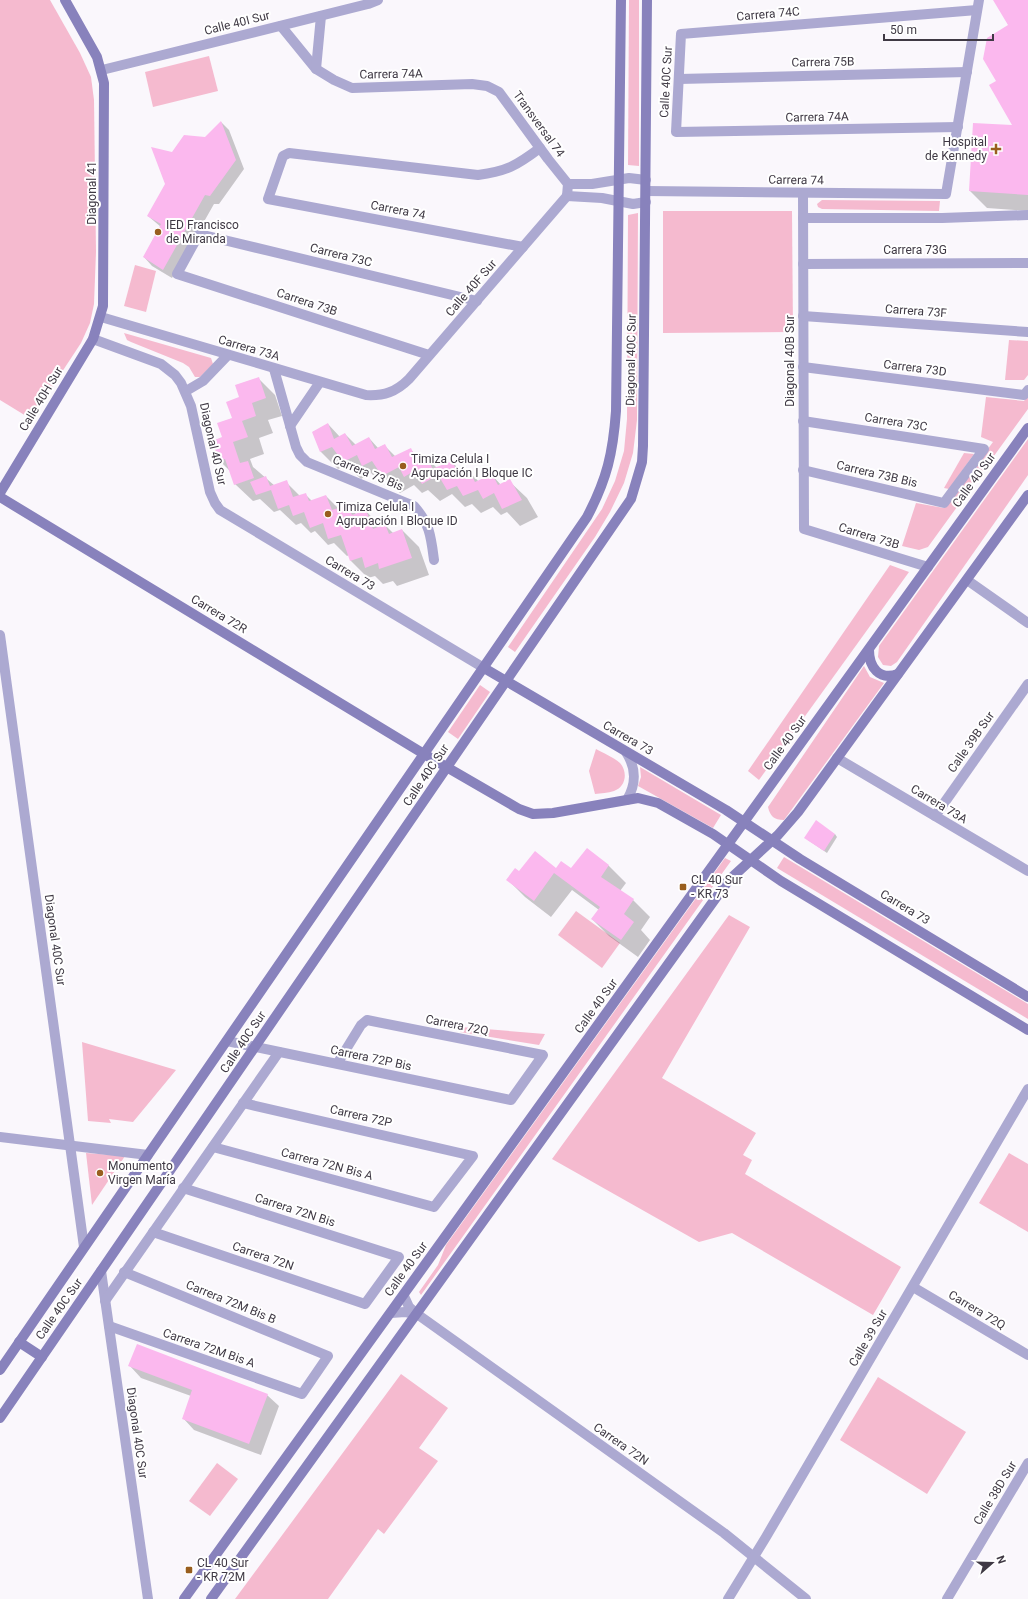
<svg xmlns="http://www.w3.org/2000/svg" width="1028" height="1599" font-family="Roboto,sans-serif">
  <rect width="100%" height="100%" fill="#faf7fc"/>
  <g fill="#f5bacf">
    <polygon points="0,0 50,0 80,53 91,77 94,100 96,252 94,304 90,323 81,343 31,419 0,400"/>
    <polygon points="629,0 639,0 639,166 628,165"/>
    <polygon points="209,56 218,91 153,107 145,72"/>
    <polygon points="822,200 940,201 939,211 822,209 818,207 817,204"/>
    <polygon points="663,211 792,211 793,332 663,333"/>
    <polygon points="638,213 637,420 633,453 624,483 610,512 595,537 515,652 508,647 602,509 615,481 624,451 627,419 628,215"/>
    <polygon points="135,265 156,271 146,312 124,306"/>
    <polygon points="124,333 211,358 213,364 200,377 195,377 189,367 183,363 131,342 127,340"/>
    <polygon points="1009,340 1028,341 1028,375 1024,380 1005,380"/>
    <polygon points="1028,395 1028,409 928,547 919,550 902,546 916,503 944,508 993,442 981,437 986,397 1024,401"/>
    <polygon points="1028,439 1028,475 897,662 891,666 883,665 878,657 879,646"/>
    <polygon points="964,453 974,454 949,489 944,488"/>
    <polygon points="890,565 909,572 759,780 748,771"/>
    <path d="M864,666L870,677L884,683L784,820C774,820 770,816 768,807Z"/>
    <polygon points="480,685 490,692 458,739 448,732"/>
    <path d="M596,749C603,753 613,757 620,763C628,772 626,787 614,791C608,793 601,793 595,794L589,771Z"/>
    <polygon points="640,767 721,815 713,828 638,786 641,777"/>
    <polygon points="784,857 1028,1004 1028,1019 777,868"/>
    <polygon points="725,858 731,861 421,1295 419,1292 438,1265 446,1245"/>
    <polygon points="576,911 620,943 602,968 558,935"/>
    <polygon points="729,915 750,927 662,1078 756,1133 743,1155 752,1160 745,1174 901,1267 873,1315 732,1233 699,1242 552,1159"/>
    <polygon points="461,1027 545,1034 539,1045 460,1032"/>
    <polygon points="82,1042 176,1070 133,1122 109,1119 111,1123 88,1121"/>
    <polygon points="86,1153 125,1156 92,1205"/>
    <polygon points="1009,1153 1028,1164 1028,1232 979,1203"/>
    <polygon points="401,1374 448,1408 419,1448 438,1461 384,1534 378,1529 328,1599 235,1599"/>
    <polygon points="878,1377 966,1432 927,1494 840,1440"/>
    <polygon points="217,1463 238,1479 210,1516 189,1501"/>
  </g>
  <g fill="#0003">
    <polygon points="995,0 1028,0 1028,211 987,208 970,191 1014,126 997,82 1009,26"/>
    <polygon points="221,122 229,130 244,169 219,204 214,204 172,278 152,266 144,257 161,227 148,216 166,184 172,153 205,138"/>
    <polygon points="258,378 275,395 282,416 268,420 273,433 259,438 264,454 250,459 253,467 275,486 286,482 300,496 305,494 312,501 326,496 339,509 348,506 357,515 366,511 381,527 385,525 393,533 402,530 419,547 429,575 397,586 393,581 383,584 375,576 368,578 351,561 349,555 347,556 334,543 328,545 315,531 311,533 301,523 296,525 280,510 274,512 260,499 253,501 235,484 231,472 220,461 223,438 233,419 240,398"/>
    <polygon points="328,424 340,437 345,434 356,445 369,438 378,448 384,445 396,457 410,449 422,460 427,458 437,468 452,462 462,472 468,470 479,482 492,475 501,485 509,481 527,498 538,517 520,526 507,512 501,515 493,507 481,513 472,504 465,507 452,494 440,501 428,490 422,493 414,485 400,493 386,479 380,482 371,473 361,479 347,465 338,469 321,452 313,432"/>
    <polygon points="835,834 837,837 827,853 808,840"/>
    <polygon points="587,849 609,866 626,883 620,891 633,900 650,917 641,930 650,940 638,957 609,936 592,919 599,910 572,890 551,917 525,897 508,880 520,872 571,870"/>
    <polygon points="130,1366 267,1395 279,1406 261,1455 194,1430 183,1418 191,1396 141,1378"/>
  </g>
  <g fill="#fbb8ee">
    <polygon points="993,0 1028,0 1028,195 969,191 973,123 1012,125 989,85 996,81 983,59 987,38 1008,25"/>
    <polygon points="221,121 236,160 210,196 205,195 163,270 143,257 161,224 147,216 165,184 151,147 172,152 184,135 205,137"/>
    <polygon points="259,377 266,398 252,403 256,416 242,421 248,437 233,442 240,463 248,461 254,478 234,485 225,459 219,461 212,441 222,437 217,423 232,418 226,402 239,397 235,385"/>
    <polygon points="328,423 334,439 345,433 356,453 352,446 369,437 375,449 385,444 392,457 411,448 417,461 427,457 436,476 422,484 414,471 404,477 399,467 382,476 372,461 362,466 357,455 343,462 332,447 320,452 312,432"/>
    <polygon points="452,461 458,473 468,469 475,482 492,474 498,485 510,479 522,500 502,509 494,493 483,499 478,490 463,496 457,486 447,490 434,468"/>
    <polygon points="266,476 270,486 287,480 293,497 306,493 309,501 326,495 332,510 348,505 352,515 366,510 373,529 385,524 389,534 402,529 412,558 379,569 378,563 365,568 362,557 350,561 341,535 328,539 323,523 310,528 304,512 293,516 289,505 278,509 271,490 256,495 250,482"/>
    <polygon points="816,820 835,834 824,851 804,838"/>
    <polygon points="587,848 609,865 601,877 634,899 624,914 634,922 621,940 591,919 600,907 554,873 534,901 506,880 515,868 519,871 535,851 556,868 561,861 571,868"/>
    <polygon points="137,1344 268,1394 249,1444 182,1419 192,1390 128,1366"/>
  </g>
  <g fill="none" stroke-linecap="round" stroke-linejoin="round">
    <g stroke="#aca9d1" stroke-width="10">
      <polyline points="281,26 316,69 334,80 352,88 472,84 487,86 499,92 548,159 568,184 567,196"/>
      <polyline points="316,69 321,16"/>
      <polyline points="102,70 368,4 378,0"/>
      <polyline points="679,79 967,72"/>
      <polyline points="958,127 676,132 681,34 977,10"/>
      <polyline points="568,184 592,184 629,178 646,180"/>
      <polyline points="646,191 946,194 979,0"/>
      <polyline points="803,193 804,529 928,567"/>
      <polyline points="567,196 602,198 633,204 646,202"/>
      <polyline points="803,218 942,218 1028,215"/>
      <path d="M523,247L268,199L283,156L289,153L478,175C507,171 516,166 540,148"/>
      <polyline points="803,264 1028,263"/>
      <polyline points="803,316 1028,332"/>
      <path d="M101,317L366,395C384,396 396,392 409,379L567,196"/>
      <polyline points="93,339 161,364 175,375 181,383 191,406 210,492 215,503 220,510 484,668"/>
      <polyline points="429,355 177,274 199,234 477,301"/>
      <polyline points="803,367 1024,395 1028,390"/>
      <path d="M274,369L296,447L300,455L307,462L414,506C430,524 431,537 434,560"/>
      <polyline points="186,391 203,381 228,355"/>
      <polyline points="803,421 984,449 944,503 803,470"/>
      <polyline points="290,426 320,382"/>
      <polyline points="967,580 1028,623"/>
      <polyline points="0,635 84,1247"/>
      <path d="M626,752C637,769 636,784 627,800"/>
      <polyline points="837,758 1028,871"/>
      <polyline points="935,816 1028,684"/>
      <polyline points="227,1041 511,1100 543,1055 367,1020 361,1025 337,1064"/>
      <polyline points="0,1137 148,1155"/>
      <polyline points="213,1147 434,1207 473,1156 243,1103"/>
      <polyline points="153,1232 365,1304 399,1257 183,1188"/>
      <polyline points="101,1271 148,1599"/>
      <polyline points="913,1287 1028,1355"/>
      <polyline points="404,1296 409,1307 417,1314 724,1533 806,1599"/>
      <polyline points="105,1301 279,1052"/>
      <polyline points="391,1313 405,1312 417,1314"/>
      <polyline points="109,1326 302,1394 328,1356 124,1272"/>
      <polyline points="728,1599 766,1537 1028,1089"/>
      <polyline points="947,1599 1028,1463"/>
    </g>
    <g stroke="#8882bc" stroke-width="10">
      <polyline points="0,493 93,339 103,306 104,83 97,57 65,0"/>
      <polyline points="0,497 424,754 519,809 533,814 553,813 638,798 658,803 713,834 781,881 1028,1030"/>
      <path d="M869,650C869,667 879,681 898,674"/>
      <polyline points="484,668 726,810 800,859 1028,997"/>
      <polyline points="19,1342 42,1357"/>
      <path d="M0,1370L587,517C607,479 613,453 616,411L621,0"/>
      <polyline points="0,1418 631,499 642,462 643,446 647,0"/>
      <polyline points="184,1599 1028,428"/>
      <polyline points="211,1599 728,881 778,835 798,812 1028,495"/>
    </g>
  </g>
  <g fill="#995e1e" stroke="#fff" stroke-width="1.5">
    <path d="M994 143h4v4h4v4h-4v4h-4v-4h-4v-4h4z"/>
    <circle cx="158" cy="232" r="4"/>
    <circle cx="403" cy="466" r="4"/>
    <circle cx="328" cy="514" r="4"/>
    <rect x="679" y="883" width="8" height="8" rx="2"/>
    <circle cx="100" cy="1173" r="4"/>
    <rect x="185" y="1566" width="8" height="8" rx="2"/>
  </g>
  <g text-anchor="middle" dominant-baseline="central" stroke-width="4" stroke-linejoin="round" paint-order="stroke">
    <g font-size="12" fill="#3f3944" stroke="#fff">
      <text transform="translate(768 14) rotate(-5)">Carrera 74C</text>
      <text transform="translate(237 23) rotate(-14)">Calle 40I Sur</text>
      <text transform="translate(823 62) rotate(-1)">Carrera 75B</text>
      <text transform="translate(391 74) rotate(-1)">Carrera 74A</text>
      <text transform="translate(666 82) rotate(-87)">Calle 40C Sur</text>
      <text transform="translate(817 117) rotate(-1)">Carrera 74A</text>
      <text transform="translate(539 124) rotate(54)">Transversal 74</text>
      <text transform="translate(796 180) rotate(1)">Carrera 74</text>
      <text transform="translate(92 193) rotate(-90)">Diagonal 41</text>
      <text transform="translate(398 210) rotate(11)">Carrera 74</text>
      <text x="915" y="250">Carrera 73G</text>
      <text transform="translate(341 255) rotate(14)">Carrera 73C</text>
      <text transform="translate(471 288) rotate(-49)">Calle 40F Sur</text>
      <text transform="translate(307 302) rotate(18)">Carrera 73B</text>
      <text transform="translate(916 311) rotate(4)">Carrera 73F</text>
      <text transform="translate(249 348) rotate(16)">Carrera 73A</text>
      <text transform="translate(631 360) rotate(-89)">Diagonal 40C Sur</text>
      <text transform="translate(790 361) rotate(-90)">Diagonal 40B Sur</text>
      <text transform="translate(915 368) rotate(7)">Carrera 73D</text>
      <text transform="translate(41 399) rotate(-59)">Calle 40H Sur</text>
      <text transform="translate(896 422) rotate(9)">Carrera 73C</text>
      <text transform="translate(213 444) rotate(77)">Diagonal 40 Sur</text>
      <text transform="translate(368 473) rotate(22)">Carrera 73 Bis</text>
      <text transform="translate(877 474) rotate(13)">Carrera 73B Bis</text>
      <text transform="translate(974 480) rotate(-54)">Calle 40 Sur</text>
      <text transform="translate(869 536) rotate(17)">Carrera 73B</text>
      <text transform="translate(350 573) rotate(31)">Carrera 73</text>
      <text transform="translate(219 614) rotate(31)">Carrera 72R</text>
      <text transform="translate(628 738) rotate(30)">Carrera 73</text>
      <text transform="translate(971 742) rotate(-55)">Calle 39B Sur</text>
      <text transform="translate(785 743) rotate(-54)">Calle 40 Sur</text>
      <text transform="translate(426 775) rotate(-56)">Calle 40C Sur</text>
      <text transform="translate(939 804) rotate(31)">Carrera 73A</text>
      <text transform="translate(905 907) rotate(31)">Carrera 73</text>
      <text transform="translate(55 940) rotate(82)">Diagonal 40C Sur</text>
      <text transform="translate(596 1006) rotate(-54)">Calle 40 Sur</text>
      <text transform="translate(457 1025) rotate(11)">Carrera 72Q</text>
      <text transform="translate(243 1042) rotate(-56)">Calle 40C Sur</text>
      <text transform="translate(371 1058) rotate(12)">Carrera 72P Bis</text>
      <text transform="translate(361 1116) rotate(13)">Carrera 72P</text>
      <text transform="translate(327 1164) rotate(15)">Carrera 72N Bis A</text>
      <text transform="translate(295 1210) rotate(18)">Carrera 72N Bis</text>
      <text transform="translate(263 1256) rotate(19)">Carrera 72N</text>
      <text transform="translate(406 1269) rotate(-54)">Calle 40 Sur</text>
      <text transform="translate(231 1302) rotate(22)">Carrera 72M Bis B</text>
      <text transform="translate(59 1309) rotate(-55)">Calle 40C Sur</text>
      <text transform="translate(977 1310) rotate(31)">Carrera 72Q</text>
      <text transform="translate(868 1338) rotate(-60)">Calle 39 Sur</text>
      <text transform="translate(209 1348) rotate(19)">Carrera 72M Bis A</text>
      <text transform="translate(137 1433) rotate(82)">Diagonal 40C Sur</text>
      <text transform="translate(621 1444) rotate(35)">Carrera 72N</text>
      <text transform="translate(995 1493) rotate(-59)">Calle 38D Sur</text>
    </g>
    <g font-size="12" fill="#3f3944" stroke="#fff" text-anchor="start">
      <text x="987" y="142" text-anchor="end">Hospital<tspan x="987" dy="14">de Kennedy</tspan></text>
      <text x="166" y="225">IED Francisco<tspan x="166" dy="14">de Miranda</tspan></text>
      <text x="411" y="459">Timiza Celula I<tspan x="411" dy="14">Agrupación I Bloque IC</tspan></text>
      <text x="336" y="507">Timiza Celula I<tspan x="336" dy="14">Agrupación I Bloque ID</tspan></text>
      <text x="691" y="880">CL 40 Sur<tspan x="691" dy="14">- KR 73</tspan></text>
      <text x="108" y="1166">Monumento<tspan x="108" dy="14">Virgen María</tspan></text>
      <text x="197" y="1563">CL 40 Sur<tspan x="197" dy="14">- KR 72M</tspan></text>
    </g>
  </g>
  <g transform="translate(992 1563) rotate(70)" stroke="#ffffff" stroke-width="3" paint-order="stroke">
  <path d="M0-3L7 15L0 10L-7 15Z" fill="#3f3944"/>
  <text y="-6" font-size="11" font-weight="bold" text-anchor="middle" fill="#3f3944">N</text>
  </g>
  <path d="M884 34v6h109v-6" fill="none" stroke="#3f3944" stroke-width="2"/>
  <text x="890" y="34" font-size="12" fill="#3f3944" stroke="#ffffff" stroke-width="3" paint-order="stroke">50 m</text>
</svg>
